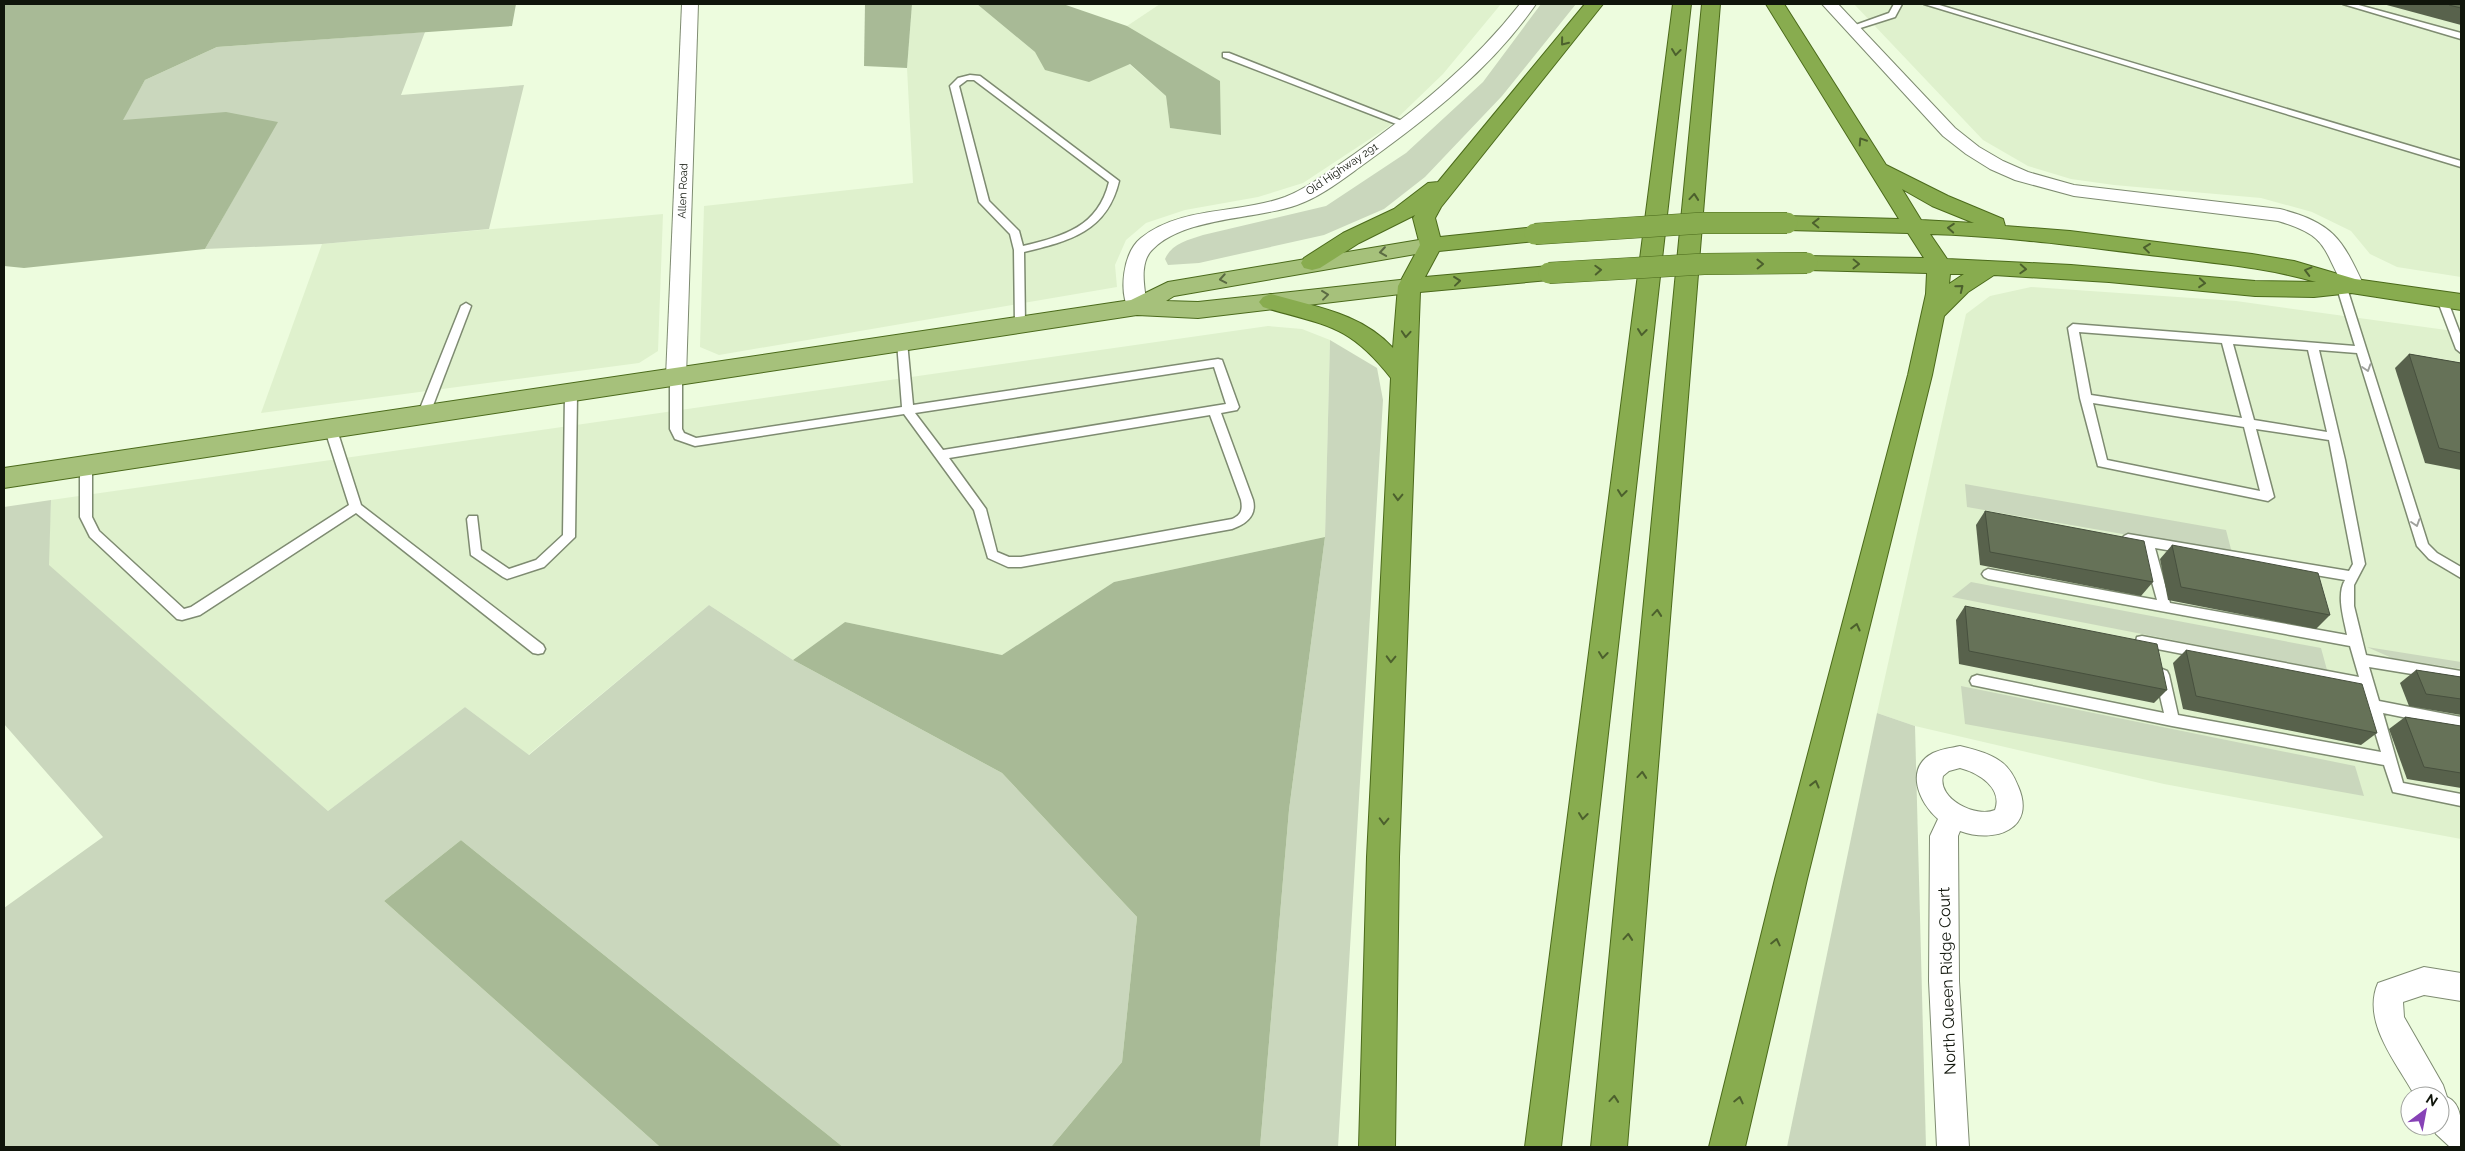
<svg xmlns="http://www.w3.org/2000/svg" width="2465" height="1151" font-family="Raleway,sans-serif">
  <rect width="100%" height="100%" fill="#edfcde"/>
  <g fill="#dff1cd">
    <polygon points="912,4 977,4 1035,52 1089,81 1129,64 1166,96 1170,128 1221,135 1219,81 1127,26 1160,4 1501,4 1443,74 1388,127 1303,183 1258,197 1185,210 1146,223 1126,240 1115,265 1117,287 719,355 700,347 704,206 913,183 907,68"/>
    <polygon points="1854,4 2461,4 2461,277 2397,267 2370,254 2351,231 2312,212 2261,198 2114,185 2071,179 2028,166 1983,140"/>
    <polygon points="663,214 658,351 639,363 261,413 322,244"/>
    <polygon points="2031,287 2236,301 2461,332 2461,839 2164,784 1915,726 1877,713 1966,314 1990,296"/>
    <polygon points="1268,326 1302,329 1330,340 1325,537 1114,582 1002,655 845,622 793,660 709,605 528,755 465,707 328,811 48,565 51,500"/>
  </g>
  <g fill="#cad7bd">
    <path d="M1541,4H1576L1502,96L1425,177L1384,209L1324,235L1199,263L1168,265L1165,259C1171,244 1188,240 1203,235L1326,206L1406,153L1483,82Z"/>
    <polygon points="425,32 401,95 524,85 489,229 322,244 205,249 277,122 122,120 145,80 217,47"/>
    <polygon points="1330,340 1377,368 1383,400 1338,1147 1260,1147 1289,810 1325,537"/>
    <polygon points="1965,484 2226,530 2232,553 1967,507"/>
    <polygon points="51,500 49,565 328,811 465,707 529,755 709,605 793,660 1002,773 1137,917 1122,1062 1051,1147 843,1147 461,840 384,901 660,1147 4,1147 4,908 103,837 4,724 4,507"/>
    <polygon points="1971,582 2321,648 2327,670 1952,597"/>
    <polygon points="2367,647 2461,662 2461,669 2392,658"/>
    <polygon points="1961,686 2355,766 2364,796 1965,724"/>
    <polygon points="1877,713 1915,726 1926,1147 1787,1147"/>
  </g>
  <g fill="#a8ba96">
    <polygon points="4,4 516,4 512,26 217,47 145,80 123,120 226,112 278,122 205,249 24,268 4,266"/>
    <polygon points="865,4 912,4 907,68 864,66"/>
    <polygon points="977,4 1063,4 1127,26 1220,81 1221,135 1170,128 1166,96 1130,64 1089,82 1045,70 1035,52"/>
    <polygon points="1325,537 1289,810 1260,1147 1051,1147 1122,1062 1137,917 1002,773 793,660 845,622 1002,655 1114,582"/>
    <polygon points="461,840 843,1147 660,1147 384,901"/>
  </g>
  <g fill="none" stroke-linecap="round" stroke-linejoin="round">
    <g stroke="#7e8b71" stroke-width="3">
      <g id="service">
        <polygon points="1894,4 1902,4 1895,17 1851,31 1847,28 1889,13"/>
        <polygon points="1924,4 1936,4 2461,161 2461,167"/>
        <polygon points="2343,4 2355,4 2461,33 2461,39"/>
        <polygon points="1223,53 1229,53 1412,125 1410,127 1404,127 1223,57"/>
        <path d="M970,75L980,76L1119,181C1107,232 1069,241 1024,252L1025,324L1020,328L1015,324L1014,250L1010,234L979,202L950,86L958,78ZM967,80H974L1109,182C1098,227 1064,236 1023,246L1019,231L989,201L959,86Z"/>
        <path d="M2342,285L2347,288L2428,544L2437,553L2461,567V578L2429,559L2417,546L2357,353L2319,350L2345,460L2365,564L2354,585V606L2366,655L2461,671V682L2369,667L2379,701L2461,717V729L2383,713L2403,783L2461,794V806L2393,792L2384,765L2172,726L1972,685L1970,681L1972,677L1977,675L2164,713L2155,675L2157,671L2162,669L2167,671L2169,675L2178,715L2381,752L2362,689L2142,646L2137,645L2136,641L2137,637L2142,636L2359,677L2350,646L1988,579L1984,577L1982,574L1984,571L1988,569L2157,600L2142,546L2124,542L2122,539L2124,536L2128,534L2349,571L2353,564L2329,440L2256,429L2274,497L2268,501L2098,466L2080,398L2068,328L2073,324L2355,346L2337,288ZM2079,332L2222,343L2242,418L2091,395ZM2233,344L2308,350L2327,432L2254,420ZM2093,403L2244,427L2260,491L2107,460ZM2155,548L2345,580C2336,595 2344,619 2347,635L2170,603Z"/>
        <polygon points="2442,296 2447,299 2461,336 2461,353 2456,349 2437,299"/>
        <polygon points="466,303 471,306 429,416 423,420 419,419 417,416 461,306"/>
        <path d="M902,338L907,342L913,405L1218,359L1222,360L1239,407L1237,410L1221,413L1253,500C1257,516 1246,524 1232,529L1021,567H1008L988,558L974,510L904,414L695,446L675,439L670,429V377L676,373L682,377V429L684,433L696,438L902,407L897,342ZM1214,367L1226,404L943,450L915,413ZM1210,415L1241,500C1243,510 1241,515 1232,519L1021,557H1009L997,552L986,509L949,458Z"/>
        <polygon points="571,390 577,394 575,537 544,567 507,579 503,577 471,555 467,519 469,516 477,516 481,550 509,569 536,560 563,535 565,394"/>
        <polygon points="331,426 337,430 361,505 543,645 545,649 543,653 538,654 533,653 356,513 200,615 182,620 177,619 90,537 80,517 80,466 86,462 92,466 92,517 99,531 184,609 191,607 349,505 325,430"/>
      </g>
    </g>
    <g stroke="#7e8b71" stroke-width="2">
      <g id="minor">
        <polygon points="682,4 698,4 686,377 683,382 676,384 669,382 666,377"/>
        <path d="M1520,4H1536C1491,69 1428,118 1364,164C1343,179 1322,196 1297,205C1254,220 1185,217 1153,249C1138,263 1145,289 1147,307L1144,312L1137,314L1130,312C1118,293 1123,252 1141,238C1181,206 1239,214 1285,197C1310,187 1331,170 1353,155C1415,111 1473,64 1520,4Z"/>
        <path d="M1822,4H1838L1955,128L1979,147L2003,161L2028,172L2074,185L2280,209C2333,223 2342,238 2364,286L2361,291L2354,292L2347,291C2321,250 2332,237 2278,221L2074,196L2015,180L1990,169L1966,154L1943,136Z"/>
        <path d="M1960,746C1973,749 1989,753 2000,761C2009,767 2014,776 2018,786C2037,829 1995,844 1960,831L1958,836L1959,981L1969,1147H1937L1929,981L1930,836L1938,819C1919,803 1904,768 1933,753C1941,749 1951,748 1960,746ZM1960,768C1979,773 2003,788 1995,810C1976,818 1937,799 1943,776L1949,771Z"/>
        <path d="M2424,967L2461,973V1001L2424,995L2403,1002L2404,1017L2443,1085L2447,1097C2465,1105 2461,1132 2461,1147H2450L2436,1134L2432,1126H2440V1096H2415C2397,1063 2361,1022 2378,983Z"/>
      </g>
    </g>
    <g stroke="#4b6a1b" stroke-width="2">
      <polygon id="primary" points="1431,238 1439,240 1442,245 1439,250 1174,296 1166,301 1198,302 1409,279 1417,281 1420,286 1417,291 1409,293 1198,318 1137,315 4,488 4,468 1131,300 1168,282"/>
    </g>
    <g stroke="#4b6a1b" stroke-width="2">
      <g id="trunk">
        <path d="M1585,4H1603L1441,207L1435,218L1440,237L1535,227L1543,229L1546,234L1543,239L1535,241L1439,251L1425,277L1549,266L1557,268L1560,273L1557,278L1549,280L1420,292L1399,857L1395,1147H1359L1367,857L1391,378C1348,323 1325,326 1263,307L1259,302L1263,297L1271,294C1315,307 1361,313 1393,348L1398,286L1420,245L1413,218L1415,215L1359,243L1320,268L1312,270L1304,268L1301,263L1304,258L1343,233L1394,209L1428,183L1438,182Z"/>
        <polygon points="1673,4 1691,4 1561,1147 1525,1147"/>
        <polygon points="1702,4 1720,4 1627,1147 1591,1147"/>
        <path d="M1766,4H1784L1886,165L1948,196L2003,219L2005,226L2070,231L2252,254L2294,261L2355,279L2461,294V310L2351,293L2314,297L2255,296L2109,282L1994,275L1968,292L1944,316L1932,375L1807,879L1745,1147H1709L1775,879L1908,375L1926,294L1927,273L1807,270L1799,268L1796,263L1799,258L1807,256L1924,258L1908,233L1787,230L1779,228L1776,223L1779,218L1787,216L1899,219ZM1902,189L1932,206L1974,223L1921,220ZM1930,234C2006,236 2083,247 2158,256C2211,263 2265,267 2316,282L2255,281L2071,265L1947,259ZM1950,274H1964L1949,284Z"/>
      </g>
    </g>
    <use href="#service" fill="#fff" fill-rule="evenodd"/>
    <use href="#minor" fill="#fff" fill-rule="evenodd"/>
    <use href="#primary" fill="#a6c17b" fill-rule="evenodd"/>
    <use href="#trunk" fill="#88ac4f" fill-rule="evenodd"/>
    <g stroke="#4b6a1b" stroke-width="22" stroke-linecap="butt">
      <g id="trunk-bridge">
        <polyline points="1535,234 1703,223 1787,223"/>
        <polyline points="1549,273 1704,264 1807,263"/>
      </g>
    </g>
    <use href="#trunk-bridge" stroke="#88ac4f" stroke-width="21"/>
  </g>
  <g fill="#58624c">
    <polygon points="2383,4 2461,4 2461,25"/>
    <polygon points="2409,354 2461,363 2461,470 2425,463 2395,368"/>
    <polygon points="1985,511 2153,582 2141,596 1980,565 1976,525"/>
    <polygon points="2172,545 2330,615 2316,629 2168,600 2160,559"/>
    <polygon points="1965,606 2167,690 2154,703 1959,664 1956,620"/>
    <polygon points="2186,650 2377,733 2361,745 2183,709 2173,663"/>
    <polygon points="2416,670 2461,677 2461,715 2409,706 2400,683"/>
    <polygon points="2405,717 2461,726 2461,788 2407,779 2389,729"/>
  </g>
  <g fill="#667258" stroke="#47503e">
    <polygon points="2449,4 2461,4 2461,8 2449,5"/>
    <polygon points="2409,354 2461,363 2461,453 2439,448"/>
    <polygon points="1985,511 2144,541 2153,582 1990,552"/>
    <polygon points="2172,545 2318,573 2330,615 2181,587"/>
    <polygon points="1965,606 2157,644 2167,690 1969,651"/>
    <polygon points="2186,650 2362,684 2377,733 2196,696"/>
    <polygon points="2416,670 2461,677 2461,699 2426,694"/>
    <polygon points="2405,717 2461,726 2461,773 2424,767"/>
  </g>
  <defs><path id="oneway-chevron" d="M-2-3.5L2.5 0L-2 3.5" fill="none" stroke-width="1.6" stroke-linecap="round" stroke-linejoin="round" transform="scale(1.25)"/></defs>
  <g stroke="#4c602d">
    <use href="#oneway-chevron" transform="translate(1564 42) rotate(129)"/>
    <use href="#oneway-chevron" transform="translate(1676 52) rotate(97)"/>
    <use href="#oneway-chevron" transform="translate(1862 141) rotate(-123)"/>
    <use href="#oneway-chevron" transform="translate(1694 197) rotate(-85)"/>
    <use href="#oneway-chevron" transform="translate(1816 223) rotate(-179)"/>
    <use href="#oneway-chevron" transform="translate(1951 228) rotate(-176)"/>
    <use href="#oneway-chevron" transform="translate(2147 248) rotate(-173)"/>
    <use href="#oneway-chevron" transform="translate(1760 264) rotate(-1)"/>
    <use href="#oneway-chevron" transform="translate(1856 264) rotate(1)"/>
    <use href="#oneway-chevron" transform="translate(2023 269) rotate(3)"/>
    <use href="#oneway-chevron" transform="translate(1598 270) rotate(-3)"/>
    <use href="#oneway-chevron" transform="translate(2308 271) rotate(-165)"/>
    <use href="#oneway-chevron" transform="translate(1457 281) rotate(-6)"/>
    <use href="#oneway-chevron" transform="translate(2202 283) rotate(5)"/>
    <use href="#oneway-chevron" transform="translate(1960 288) rotate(-39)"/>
    <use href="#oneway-chevron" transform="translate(1642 332) rotate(97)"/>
    <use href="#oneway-chevron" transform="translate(1406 334) rotate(94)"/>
    <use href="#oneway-chevron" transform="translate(1622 493) rotate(97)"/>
    <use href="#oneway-chevron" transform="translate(1398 497) rotate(92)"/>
    <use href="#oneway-chevron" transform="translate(1657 613) rotate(-85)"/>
    <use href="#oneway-chevron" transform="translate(1856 627) rotate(-76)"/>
    <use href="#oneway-chevron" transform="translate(1603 655) rotate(97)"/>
    <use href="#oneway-chevron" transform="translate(1391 659) rotate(92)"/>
    <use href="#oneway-chevron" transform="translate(1642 775) rotate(-85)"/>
    <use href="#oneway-chevron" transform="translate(1815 784) rotate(-76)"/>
    <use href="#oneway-chevron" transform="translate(1583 816) rotate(97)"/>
    <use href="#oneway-chevron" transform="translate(1384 821) rotate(92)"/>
    <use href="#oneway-chevron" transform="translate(1628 937) rotate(-85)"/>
    <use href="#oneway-chevron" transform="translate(1776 942) rotate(-77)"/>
    <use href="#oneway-chevron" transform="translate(1614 1099) rotate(-85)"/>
    <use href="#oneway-chevron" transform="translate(1739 1100) rotate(-77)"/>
  </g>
  <g stroke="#5b6b43">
    <use href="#oneway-chevron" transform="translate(1383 252) rotate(172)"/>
    <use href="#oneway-chevron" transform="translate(1223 279) rotate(170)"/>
    <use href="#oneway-chevron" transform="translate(1325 295) rotate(-7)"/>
  </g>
  <g stroke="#9fa19d">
    <use href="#oneway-chevron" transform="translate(2367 368) rotate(72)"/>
    <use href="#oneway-chevron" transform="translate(2416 523) rotate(72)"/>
  </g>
  <g text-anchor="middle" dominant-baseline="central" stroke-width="4" stroke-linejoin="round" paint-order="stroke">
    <g font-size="11" fill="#10150b" stroke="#fff">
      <text transform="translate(1342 169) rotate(-34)">Old Highway 291</text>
      <text transform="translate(683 191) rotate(-88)">Allen Road</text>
    </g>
    <g font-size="16" fill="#10150b" stroke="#fff">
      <text transform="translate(1947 981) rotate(-92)">North Queen Ridge Court</text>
    </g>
  </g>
  <rect width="2465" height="1151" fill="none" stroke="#10150b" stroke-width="10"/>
  <g transform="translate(2425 1111) rotate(32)"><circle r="24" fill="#ffffff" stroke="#9fa19d"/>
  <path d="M0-4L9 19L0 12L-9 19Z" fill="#8742b6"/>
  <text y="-8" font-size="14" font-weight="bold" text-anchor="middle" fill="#10150b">N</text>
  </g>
</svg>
